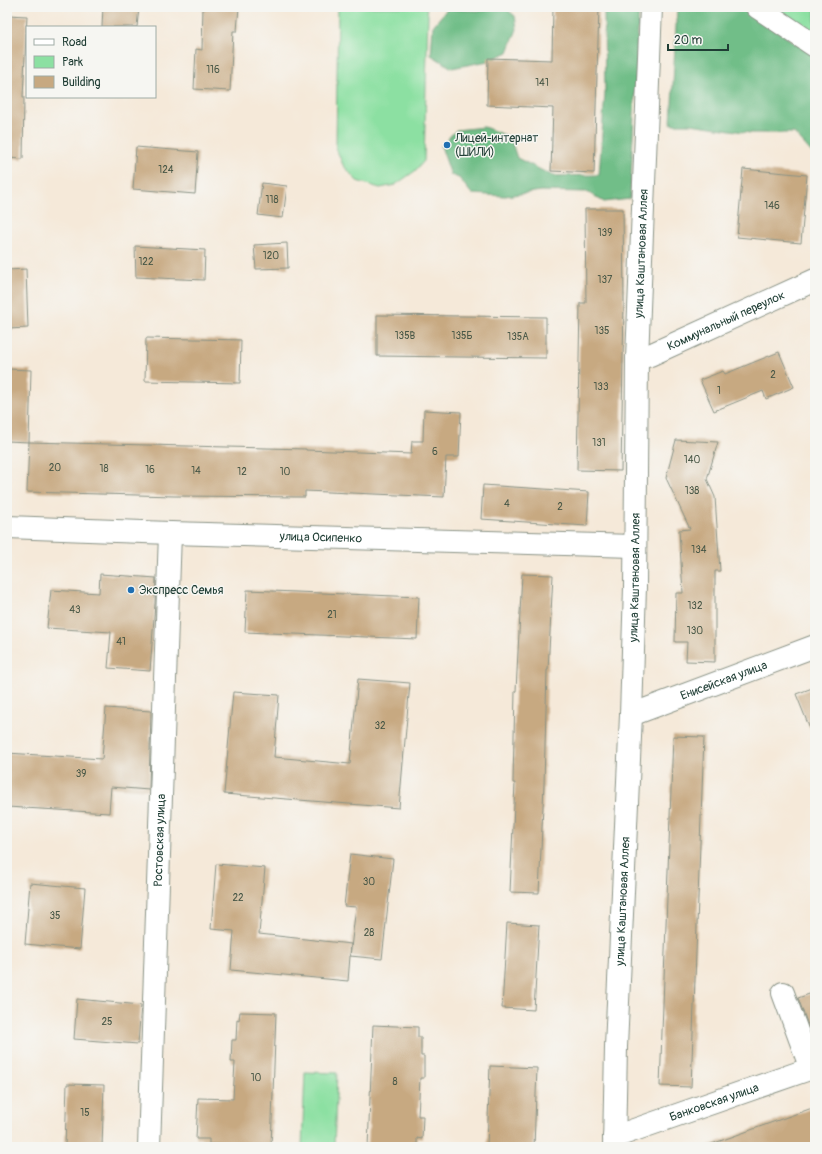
<svg xmlns="http://www.w3.org/2000/svg" width="822" height="1154" font-family="Pangolin,sans-serif">
  <rect width="100%" height="100%" fill="#f6f6f2"/>
  <filter id="ink" filterUnits="userSpaceOnUse"><feTurbulence type="fractalNoise" baseFrequency=".025" numOctaves="2"/><feDisplacementMap in="SourceGraphic" scale="8" xChannelSelector="R" yChannelSelector="G"/><feConvolveMatrix kernelMatrix="1 2 1 2 8 2 1 2 1" color-interpolation-filters="sRGB"/></filter>
  <filter id="wash" filterUnits="userSpaceOnUse"><feTurbulence type="fractalNoise" baseFrequency=".012" numOctaves="4" result="noise"/><feDisplacementMap in="SourceGraphic" scale="16" xChannelSelector="R" yChannelSelector="G"/><feGaussianBlur stdDeviation="0.9" result="paint"/><feColorMatrix in="noise" values="0 0 0 0 0 0 0 0 0 0 0 0 0 0 0 0 0 1.4 0 .05"/><feComposite in="paint" operator="in"/></filter>
  <g filter="url(#wash)">
    <rect width="100%" height="100%" fill="#f5e9d9"/>
    <g fill="#8ce0a2" stroke="#568e6b">
      <polygon points="338,7 426,7 428,15 424,161 415,171 395,185 380,188 357,181 343,165 336,148"/>
      <polygon points="774,7 815,7 815,33"/>
      <polygon points="305,1072 337,1073 334,1147 302,1147"/>
    </g>
    <g fill="#71be88" stroke="#487e5e">
      <polygon points="604,7 639,7 630,199 604,202 587,192 541,191 505,196 472,194 459,178 451,175 441,146 456,130 484,127 510,137 517,158 553,176 599,175 605,93"/>
      <polygon points="677,7 741,7 815,56 815,156 794,133 750,133 691,124 671,124"/>
      <polygon points="505,8 515,16 517,29 508,52 488,61 452,68 431,55 433,26 447,9 483,11"/>
    </g>
    <g id="blocks">
      <g fill="#c7a981">
        <polygon points="103,7 139,7 137,27 102,27"/>
        <polygon points="203,7 239,7 237,31 233,31 230,91 194,89 196,49 202,50"/>
        <polygon points="553,7 599,7 594,173 551,171 553,108 487,105 488,58 552,60"/>
        <polygon points="7,15 27,16 23,97 24,97 23,159 7,158"/>
        <polygon points="136,147 198,152 195,194 133,189"/>
        <polygon points="743,169 807,175 801,243 737,237"/>
        <polygon points="262,183 287,186 283,218 258,215"/>
        <polygon points="585,209 623,209 624,303 621,471 577,470 580,303 586,303"/>
        <polygon points="287,243 288,268 256,269 254,245"/>
        <polygon points="135,246 205,250 204,280 136,277"/>
        <polygon points="26,269 28,328 7,329 7,270"/>
        <polygon points="377,315 546,317 546,358 377,356"/>
        <polygon points="146,338 241,340 240,383 145,381"/>
        <polygon points="779,352 794,387 766,399 763,391 714,411 700,380 723,371 725,374"/>
        <polygon points="7,369 31,370 29,442 7,441"/>
        <polygon points="424,410 461,412 459,457 446,457 444,497 305,491 305,497 174,496 27,492 29,442 306,449 306,450 411,454 412,441 423,441"/>
        <polygon points="676,440 718,442 707,479 715,497 720,571 715,571 715,662 686,661 687,642 675,642 676,593 683,593 679,530 690,529 666,478"/>
        <polygon points="483,485 589,492 587,526 481,519"/>
        <polygon points="100,574 156,578 155,604 150,671 108,668 111,632 47,628 51,590 99,593"/>
        <polygon points="522,574 553,575 548,670 547,670 544,784 539,893 510,892 515,783 513,783 515,691 516,691"/>
        <polygon points="247,590 419,597 417,639 245,632"/>
        <polygon points="358,679 410,683 399,808 224,794 233,692 279,695 274,757 350,764"/>
        <polygon points="815,687 815,738 814,739 796,694"/>
        <polygon points="106,708 151,711 149,790 111,787 109,813 7,807 7,753 102,759"/>
        <polygon points="673,736 704,737 691,1087 660,1086"/>
        <polygon points="350,854 393,859 382,959 350,956 356,907 344,906"/>
        <polygon points="216,864 265,868 259,934 351,944 348,981 231,970 234,931 211,929"/>
        <polygon points="30,883 85,888 80,949 25,944"/>
        <polygon points="507,923 539,925 534,1010 502,1008"/>
        <polygon points="815,992 815,1044 798,998"/>
        <polygon points="77,999 141,1005 138,1044 74,1039"/>
        <polygon points="240,1012 276,1013 271,1146 209,1144 209,1139 196,1139 198,1098 233,1099 235,1062 231,1062 232,1040 236,1040 237,1019 239,1020"/>
        <polygon points="373,1025 418,1027 418,1037 421,1037 421,1056 424,1056 424,1078 420,1078 418,1116 423,1116 422,1139 417,1138 417,1147 368,1147"/>
        <polygon points="490,1066 537,1068 534,1147 487,1147"/>
        <polygon points="67,1084 104,1085 102,1147 65,1147"/>
        <polygon points="815,1107 815,1147 709,1147 709,1145"/>
      </g>
    </g>
  </g>
  <g filter="url(#ink)">
    <use href="#blocks" fill-opacity="0" stroke="#8a9386" stroke-width="1"/>
    <g fill="none" stroke-linecap="round" stroke-linejoin="round">
      <g stroke="#8a9386" stroke-width="24">
        <g id="minor">
          <path id="s1" d="M637,359L650,355L815,280"/>
          <path id="s2" d="M631,715L815,646"/>
          <polyline points="783,993 811,1069"/>
          <path id="s3" d="M149,1147L170,533"/>
        </g>
      </g>
      <g stroke="#8a9386" stroke-width="24">
        <g id="tertiary">
          <polyline points="757,7 815,46"/>
          <path id="s4" d="M7,527L170,533L634,546"/>
          <path id="s5" d="M614,1137L815,1067"/>
          <path id="s6" d="M614,1147L616,1047L631,715L635,587L637,359L651,7"/>
        </g>
      </g>
      <use href="#minor" stroke="#fff" stroke-width="22"/>
      <use href="#tertiary" stroke="#fff" stroke-width="22"/>
    </g>
  </g>
  <g fill="#1f6fb2" stroke="#f6f6f2" stroke-width="1.5">
    <circle cx="447" cy="145" r="4"/>
    <circle cx="131" cy="590" r="4"/>
  </g>
  <g text-anchor="middle" dominant-baseline="central" stroke-width="3" stroke-linejoin="round" paint-order="stroke">
    <g font-size="10" fill="#495847">
      <text x="213" y="70">116</text>
      <text x="542" y="83">141</text>
      <text x="166" y="170">124</text>
      <text x="272" y="200">118</text>
      <text x="772" y="206">146</text>
      <text x="605" y="233">139</text>
      <text x="271" y="256">120</text>
      <text x="146" y="262">122</text>
      <text x="605" y="280">137</text>
      <text x="602" y="331">135</text>
      <text x="405" y="336">135В</text>
      <text x="462" y="336">135Б</text>
      <text x="518" y="337">135А</text>
      <text x="773" y="375">2</text>
      <text x="601" y="387">133</text>
      <text x="719" y="391">1</text>
      <text x="599" y="443">131</text>
      <text x="435" y="452">6</text>
      <text x="692" y="460">140</text>
      <text x="55" y="468">20</text>
      <text x="104" y="469">18</text>
      <text x="150" y="470">16</text>
      <text x="196" y="471">14</text>
      <text x="242" y="472">12</text>
      <text x="285" y="472">10</text>
      <text x="692" y="491">138</text>
      <text x="507" y="504">4</text>
      <text x="560" y="507">2</text>
      <text x="699" y="550">134</text>
      <text x="695" y="606">132</text>
      <text x="75" y="610">43</text>
      <text x="332" y="615">21</text>
      <text x="695" y="631">130</text>
      <text x="121" y="642">41</text>
      <text x="380" y="726">32</text>
      <text x="81" y="774">39</text>
      <text x="369" y="882">30</text>
      <text x="238" y="898">22</text>
      <text x="55" y="916">35</text>
      <text x="369" y="933">28</text>
      <text x="107" y="1022">25</text>
      <text x="256" y="1078">10</text>
      <text x="395" y="1082">8</text>
      <text x="85" y="1113">15</text>
    </g>
    <g font-size="12" fill="#1f3d34" stroke="#f6f6f2" text-anchor="start">
      <text x="455" y="138">Лицей-интернат<tspan x="455" dy="14">(ШИЛИ)</tspan></text>
      <text x="139" y="590">Экспресс Семья</text>
    </g>
    <g font-size="12" fill="#1f3d34" stroke="#f6f6f2">
      <text stroke="none"><textPath href="#s6" startOffset="894">улица Каштановая Аллея</textPath></text>
      <text stroke="none"><textPath href="#s1" startOffset="97">Коммунальный переулок</textPath></text>
      <text stroke="none"><textPath href="#s4" startOffset="314">улица Осипенко</textPath></text>
      <text stroke="none"><textPath href="#s6" startOffset="570">улица Каштановая Аллея</textPath></text>
      <text stroke="none"><textPath href="#s2" startOffset="99">Енисейская улица</textPath></text>
      <text stroke="none"><textPath href="#s3" startOffset="307">Ростовская улица</textPath></text>
      <text stroke="none"><textPath href="#s6" startOffset="246">улица Каштановая Аллея</textPath></text>
      <text stroke="none"><textPath href="#s5" startOffset="106">Банковская улица</textPath></text>
    </g>
  </g>
  <rect width="822" height="1154" fill="none" stroke="#f6f6f2" stroke-width="24"/>
  <rect x="26" y="26" width="130" height="72" fill="#f6f6f2" stroke="#a0aca6"/>
  <rect x="34" y="39" width="20" height="6" fill="#ffffff" stroke="#a0aca6"/>
  <text x="62" y="46" font-size="12" fill="#1f3d34">Road</text>
  <rect x="34" y="56" width="20" height="12" fill="#8ce0a2" stroke="#a0aca6"/>
  <text x="62" y="66" font-size="12" fill="#1f3d34">Park</text>
  <rect x="34" y="76" width="20" height="12" fill="#c7a981" stroke="#a0aca6"/>
  <text x="62" y="86" font-size="12" fill="#1f3d34">Building</text>
  <path d="M668 44v6h60v-6" fill="none" stroke="#1f3d34" stroke-width="2"/>
  <text x="674" y="44" font-size="12" fill="#1f3d34" stroke="#f6f6f2" stroke-width="3" paint-order="stroke">20 m</text>
</svg>
